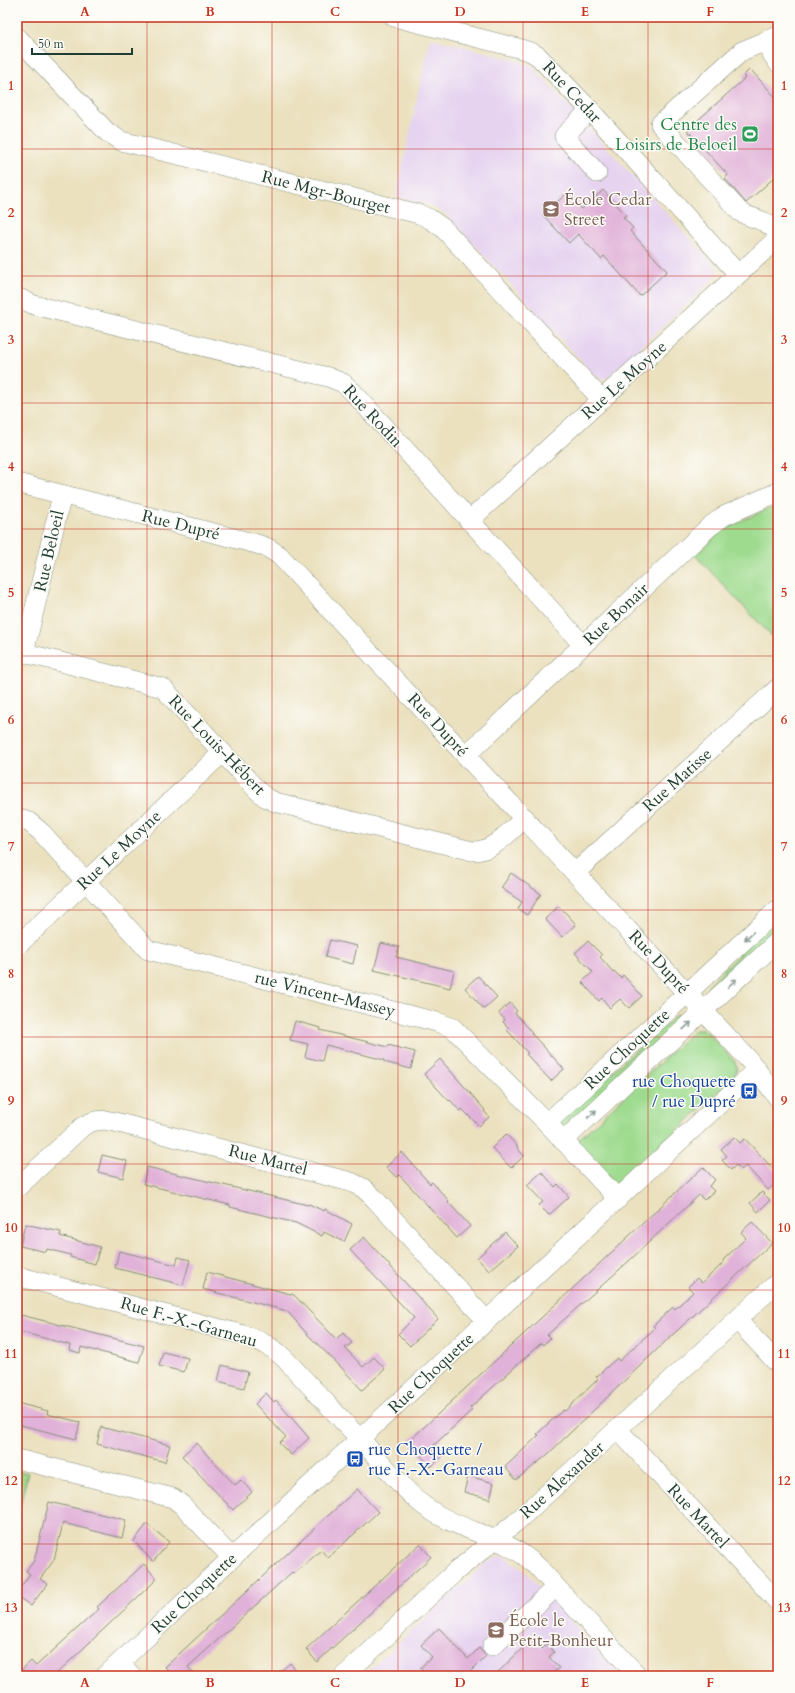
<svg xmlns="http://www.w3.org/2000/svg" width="795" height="1693" font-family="Cardo,serif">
  <rect width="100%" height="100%" fill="#fdfcf7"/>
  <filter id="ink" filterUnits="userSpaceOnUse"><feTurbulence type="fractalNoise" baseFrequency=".025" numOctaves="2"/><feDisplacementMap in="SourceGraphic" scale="8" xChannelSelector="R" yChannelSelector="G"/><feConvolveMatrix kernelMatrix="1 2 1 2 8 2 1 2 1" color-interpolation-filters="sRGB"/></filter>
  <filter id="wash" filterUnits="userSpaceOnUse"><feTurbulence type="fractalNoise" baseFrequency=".012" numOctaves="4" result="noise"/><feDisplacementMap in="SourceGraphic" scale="16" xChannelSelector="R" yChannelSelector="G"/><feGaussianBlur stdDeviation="0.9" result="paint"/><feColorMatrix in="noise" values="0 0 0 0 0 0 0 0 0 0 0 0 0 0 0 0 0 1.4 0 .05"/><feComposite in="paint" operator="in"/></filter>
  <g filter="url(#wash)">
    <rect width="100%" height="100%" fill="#ebe1bf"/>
    <g fill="#e6d3f0">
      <polygon points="430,38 501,56 531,65 716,267 718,273 715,278 607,378 601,379 596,377 447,215 430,205 396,197"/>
      <polygon points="501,1556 506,1557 527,1573 621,1676 362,1676 487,1562 493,1558"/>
    </g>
    <g fill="#9fdb8f" stroke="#5f8c62">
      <polygon points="778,504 778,643 695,555 717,535 728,527"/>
      <polygon points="778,914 778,932 717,988 710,988 708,986"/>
      <polygon points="678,1014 681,1019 565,1128 557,1120"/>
      <polygon points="695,1030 701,1030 706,1031 735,1062 737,1069 734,1077 622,1182 616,1184 577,1144 577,1141"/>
      <polygon points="18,1471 28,1473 17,1518 17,1474"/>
    </g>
    <g id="blocks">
      <g fill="#e1b2d9">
        <polygon points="750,69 778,100 778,165 774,169 778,174 746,203 725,179 728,175 687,130 745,78 743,76"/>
        <polygon points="603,190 626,215 623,217 633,228 630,231 667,271 640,296 604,256 601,259 578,234 569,243 543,215 567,193 582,209"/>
        <polygon points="511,873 541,894 527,915 518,909 522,902 501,888"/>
        <polygon points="559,906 576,924 562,937 545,919"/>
        <polygon points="330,940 357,946 353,964 325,957"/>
        <polygon points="588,941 602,955 600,957 613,972 614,971 621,978 623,975 642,996 629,1008 620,999 610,1008 602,998 599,1001 582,982 593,972 575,953"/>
        <polygon points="381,943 399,947 396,957 454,971 450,988 374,970"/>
        <polygon points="478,976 497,997 484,1009 465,988"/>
        <polygon points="510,1003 517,1011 515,1013 532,1032 531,1033 564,1069 551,1081 526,1054 528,1053 507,1030 509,1028 503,1022 505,1020 499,1013"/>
        <polygon points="295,1021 321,1028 320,1030 388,1047 388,1045 415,1052 411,1069 384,1062 384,1060 326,1045 322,1061 305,1057 308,1044 290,1040"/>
        <polygon points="440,1059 485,1110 484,1111 489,1117 479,1126 462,1109 460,1111 450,1100 449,1101 424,1074"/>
        <polygon points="506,1134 518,1147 517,1148 524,1156 511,1168 492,1148"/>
        <polygon points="734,1137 740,1143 745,1139 778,1174 778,1181 768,1190 746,1166 741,1170 736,1165 731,1170 722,1160 727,1156 721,1149"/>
        <polygon points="402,1152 430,1184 432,1182 449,1201 448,1202 470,1226 457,1238 408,1184 399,1175 396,1177 386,1167"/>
        <polygon points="102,1155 127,1161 123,1178 98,1172"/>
        <polygon points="147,1167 308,1205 309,1204 324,1211 325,1209 352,1224 344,1242 324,1232 322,1236 296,1223 230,1207 230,1205 143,1184"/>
        <polygon points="703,1167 715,1180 709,1186 714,1191 704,1200 699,1195 630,1260 547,1335 550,1338 543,1345 541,1343 470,1408 472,1410 434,1445 444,1455 431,1467 408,1442"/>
        <polygon points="542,1172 555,1187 558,1184 569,1197 549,1215 539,1205 543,1202 527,1185"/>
        <polygon points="762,1192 770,1200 758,1212 750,1203"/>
        <polygon points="752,1222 772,1243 667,1340 547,1455 516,1480 505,1467 539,1435 537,1434 563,1410 565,1411 598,1379 596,1377 617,1358 619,1361 655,1328 653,1326 673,1307 675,1309 693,1292 688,1287 697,1278 702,1283 724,1262 723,1260 746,1238 741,1232"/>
        <polygon points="25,1224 61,1232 60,1236 100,1247 95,1264 70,1257 71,1255 47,1249 46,1252 20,1246"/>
        <polygon points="505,1232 518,1246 489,1271 477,1258"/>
        <polygon points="364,1237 438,1319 410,1346 398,1334 414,1318 350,1250"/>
        <polygon points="119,1251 176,1265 178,1257 190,1260 183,1285 115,1268"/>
        <polygon points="207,1272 294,1295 336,1339 343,1333 352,1343 345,1348 363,1367 374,1357 385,1369 362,1390 339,1365 309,1336 287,1311 203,1289"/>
        <polygon points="17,1314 144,1346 139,1362 81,1347 80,1353 69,1350 70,1345 17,1331"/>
        <polygon points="163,1352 188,1358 184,1372 159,1366"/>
        <polygon points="222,1365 248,1372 244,1388 218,1381"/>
        <polygon points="266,1393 274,1402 276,1400 309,1438 291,1455 279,1443 286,1437 255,1404"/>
        <polygon points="17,1403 48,1411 47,1414 80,1422 76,1439 17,1424"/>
        <polygon points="101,1427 170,1445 165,1462 97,1444"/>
        <polygon points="196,1443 235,1485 241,1480 252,1492 233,1510 182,1456"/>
        <polygon points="468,1476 494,1483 490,1499 464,1492"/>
        <polygon points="357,1489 378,1512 328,1558 321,1550 294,1574 292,1572 188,1667 196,1676 174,1676 165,1667"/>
        <polygon points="49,1502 126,1520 122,1538 63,1523 54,1560 40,1579 47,1584 31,1606 17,1596 17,1592 30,1574 26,1571 34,1561"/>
        <polygon points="147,1524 169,1542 153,1562 134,1541"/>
        <polygon points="420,1544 431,1557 317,1662 306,1649"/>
        <polygon points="144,1564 157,1579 54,1676 17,1676 17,1674 31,1661 36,1666 99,1609 97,1607"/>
        <polygon points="439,1628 468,1659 479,1648 486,1656 466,1676 428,1676 420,1668 432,1657 421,1645"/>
        <polygon points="532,1639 542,1649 547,1644 554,1652 549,1657 559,1668 549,1676 494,1676"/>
        <polygon points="290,1663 302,1676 275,1676"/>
      </g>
    </g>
  </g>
  <g filter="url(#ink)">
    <use href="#blocks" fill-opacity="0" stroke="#858f7a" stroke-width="1"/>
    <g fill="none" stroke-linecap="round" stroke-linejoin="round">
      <g stroke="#858f7a" stroke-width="20">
        <g id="minor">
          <polyline points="394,17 518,48 531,52 538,56 590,110 738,274"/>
          <path d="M778,36L742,51L660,124L740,212C756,221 765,218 778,233"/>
          <polyline points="17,37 107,132 121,141 419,214 430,219 443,228 602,400"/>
          <polyline points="768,40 772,54 778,63"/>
          <polyline points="590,110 564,136 597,173"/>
          <polyline points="17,297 34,305 328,377 343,383 351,390 583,645"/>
          <polyline points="17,483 257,544 268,548 279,555 749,1060 778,1098"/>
          <polyline points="469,521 778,238"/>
          <path d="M17,651L163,688L257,790L265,797L275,802L472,851C494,852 509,831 525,818"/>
          <polyline points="24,653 62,495"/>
          <polyline points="466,755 709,527 724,516 778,492"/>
          <polyline points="17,818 29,822 41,832 148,950 437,1022 453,1028 547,1123 618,1199"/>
          <polyline points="576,872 778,688"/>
          <polyline points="17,946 222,753"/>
          <polyline points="547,1123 778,909"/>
          <polyline points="563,1141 778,941"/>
          <path d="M17,1188L82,1127C91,1121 100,1119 111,1121L351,1182L363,1188L373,1197L487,1321"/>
          <path d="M17,1276L240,1334C258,1339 272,1346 285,1359C314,1390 343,1421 372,1452C388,1470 404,1490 423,1505C458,1532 505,1535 537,1566L638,1676"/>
          <polyline points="737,1320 778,1364"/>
          <polyline points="618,1430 778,1602"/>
          <polyline points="17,1459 173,1498 182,1505 232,1558"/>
          <polyline points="492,1646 556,1587"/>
          <polyline points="120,1663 132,1676"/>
          <polyline points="105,1676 757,1069"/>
          <polyline points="344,1676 455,1572 515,1523 778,1282"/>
        </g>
      </g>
      <use href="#minor" stroke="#fff" stroke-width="19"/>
    </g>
    <defs><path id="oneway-shaft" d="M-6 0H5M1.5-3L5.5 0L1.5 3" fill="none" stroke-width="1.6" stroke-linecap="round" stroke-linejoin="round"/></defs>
    <g stroke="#8f9e9a">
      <use href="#oneway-shaft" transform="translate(749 936) rotate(137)"/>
      <use href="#oneway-shaft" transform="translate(732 983) rotate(-43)"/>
      <use href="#oneway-shaft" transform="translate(687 1026) rotate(-43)"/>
      <use href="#oneway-shaft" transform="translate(592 1114) rotate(-43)"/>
    </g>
  </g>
  <path fill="none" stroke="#c8321e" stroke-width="1" stroke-opacity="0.55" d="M147,17V1676M272,17V1676M398,17V1676M523,17V1676M648,17V1676M17,149H778M17,276H778M17,403H778M17,529H778M17,656H778M17,783H778M17,910H778M17,1037H778M17,1164H778M17,1290H778M17,1417H778M17,1544H778"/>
  <defs>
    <g id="stadium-square" transform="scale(0.9)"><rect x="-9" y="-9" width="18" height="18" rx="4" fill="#2e9e5b" stroke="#fdfcf7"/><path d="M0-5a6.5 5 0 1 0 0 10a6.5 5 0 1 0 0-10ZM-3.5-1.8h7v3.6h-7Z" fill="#fff"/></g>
    <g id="school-square" transform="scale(0.9)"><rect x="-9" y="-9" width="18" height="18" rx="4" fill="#8d6e63" stroke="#fdfcf7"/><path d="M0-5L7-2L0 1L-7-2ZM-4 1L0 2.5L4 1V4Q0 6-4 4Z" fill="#fff"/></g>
    <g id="bus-square" transform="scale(0.9)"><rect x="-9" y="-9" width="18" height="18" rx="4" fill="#1a4fb4" stroke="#fdfcf7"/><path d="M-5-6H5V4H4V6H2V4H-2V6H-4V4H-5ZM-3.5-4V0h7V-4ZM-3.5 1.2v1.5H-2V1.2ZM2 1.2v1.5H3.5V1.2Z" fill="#fff"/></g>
  </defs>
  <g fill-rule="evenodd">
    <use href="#stadium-square" x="750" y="134"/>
    <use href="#school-square" x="551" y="209"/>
    <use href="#bus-square" x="749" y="1091"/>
    <use href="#bus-square" x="355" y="1459"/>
    <use href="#school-square" x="496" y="1630"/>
  </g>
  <g text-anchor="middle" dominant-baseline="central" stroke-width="3" stroke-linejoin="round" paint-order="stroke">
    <g font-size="17" fill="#1f3d34" stroke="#fdfcf7">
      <text transform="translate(572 92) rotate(47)">Rue Cedar</text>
      <text transform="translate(326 192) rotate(14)">Rue Mgr-Bourget</text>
      <text transform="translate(624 380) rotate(-42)">Rue Le Moyne</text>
      <text transform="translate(373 416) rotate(47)">Rue Rodin</text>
      <text transform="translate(181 525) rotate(14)">Rue Dupré</text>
      <text transform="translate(49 551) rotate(-77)">Rue Beloeil</text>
      <text transform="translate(616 614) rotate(-43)">Rue Bonair</text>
      <text transform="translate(438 725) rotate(47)">Rue Dupré</text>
      <text transform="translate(217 745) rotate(46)">Rue Louis-Hébert</text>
      <text transform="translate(677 780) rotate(-42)">Rue Matisse</text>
      <text transform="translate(119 850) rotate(-43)">Rue Le Moyne</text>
      <text transform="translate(659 962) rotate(47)">Rue Dupré</text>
      <text transform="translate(325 994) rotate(14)">rue Vincent-Massey</text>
      <text transform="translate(627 1049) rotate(-43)">Rue Choquette</text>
      <text transform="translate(268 1160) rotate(14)">Rue Martel</text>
      <text transform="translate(189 1322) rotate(16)">Rue F.-X.-Garneau</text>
      <text transform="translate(431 1373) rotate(-43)">Rue Choquette</text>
      <text transform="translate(562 1480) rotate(-42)">Rue Alexander</text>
      <text transform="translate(698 1516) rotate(47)">Rue Martel</text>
      <text transform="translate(194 1593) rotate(-43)">Rue Choquette</text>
    </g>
    <g font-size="17" fill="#27864d" stroke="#fdfcf7" text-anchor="end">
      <text x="737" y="124">Centre des<tspan x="737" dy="20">Loisirs de Beloeil</tspan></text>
    </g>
    <g font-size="17" fill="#785e54" stroke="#fdfcf7" text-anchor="start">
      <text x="564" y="199">École Cedar<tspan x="564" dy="20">Street</tspan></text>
      <text x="509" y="1620">École le<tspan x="509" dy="20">Petit-Bonheur</tspan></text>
    </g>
    <g font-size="17" fill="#164399" stroke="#fdfcf7" text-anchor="end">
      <text x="736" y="1081">rue Choquette<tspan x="736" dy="20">/ rue Dupré</tspan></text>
      <text x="368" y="1449" text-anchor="start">rue Choquette /<tspan x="368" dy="20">rue F.-X.-Garneau</tspan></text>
    </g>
  </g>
  <rect width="795" height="1693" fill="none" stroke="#fdfcf7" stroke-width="44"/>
  <path d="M32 48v6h100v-6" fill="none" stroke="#1f3d34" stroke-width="2"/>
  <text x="38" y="48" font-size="12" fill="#1f3d34" stroke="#fdfcf7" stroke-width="3" paint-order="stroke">50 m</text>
  <rect x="22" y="22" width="751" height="1649" fill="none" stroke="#c8321e" stroke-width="1.5"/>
  <g font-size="13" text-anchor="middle" font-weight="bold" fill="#c8321e">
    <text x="85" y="16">A</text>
    <text x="210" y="16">B</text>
    <text x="335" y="16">C</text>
    <text x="460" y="16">D</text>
    <text x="585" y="16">E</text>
    <text x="710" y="16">F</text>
    <text x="11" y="90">1</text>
    <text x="784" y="90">1</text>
    <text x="11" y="217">2</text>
    <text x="784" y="217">2</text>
    <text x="11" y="344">3</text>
    <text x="784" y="344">3</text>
    <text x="11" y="471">4</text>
    <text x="784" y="471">4</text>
    <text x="11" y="597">5</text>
    <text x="784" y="597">5</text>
    <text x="11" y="724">6</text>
    <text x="784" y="724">6</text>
    <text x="11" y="851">7</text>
    <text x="784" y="851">7</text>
    <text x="11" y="978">8</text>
    <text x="784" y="978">8</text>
    <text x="11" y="1105">9</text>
    <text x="784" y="1105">9</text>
    <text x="11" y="1232">10</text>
    <text x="784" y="1232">10</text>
    <text x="11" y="1358">11</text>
    <text x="784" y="1358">11</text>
    <text x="11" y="1485">12</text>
    <text x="784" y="1485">12</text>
    <text x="11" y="1612">13</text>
    <text x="784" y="1612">13</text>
    <text x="85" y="1687">A</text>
    <text x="210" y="1687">B</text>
    <text x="335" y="1687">C</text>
    <text x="460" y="1687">D</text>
    <text x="585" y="1687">E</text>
    <text x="710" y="1687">F</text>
  </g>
</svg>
